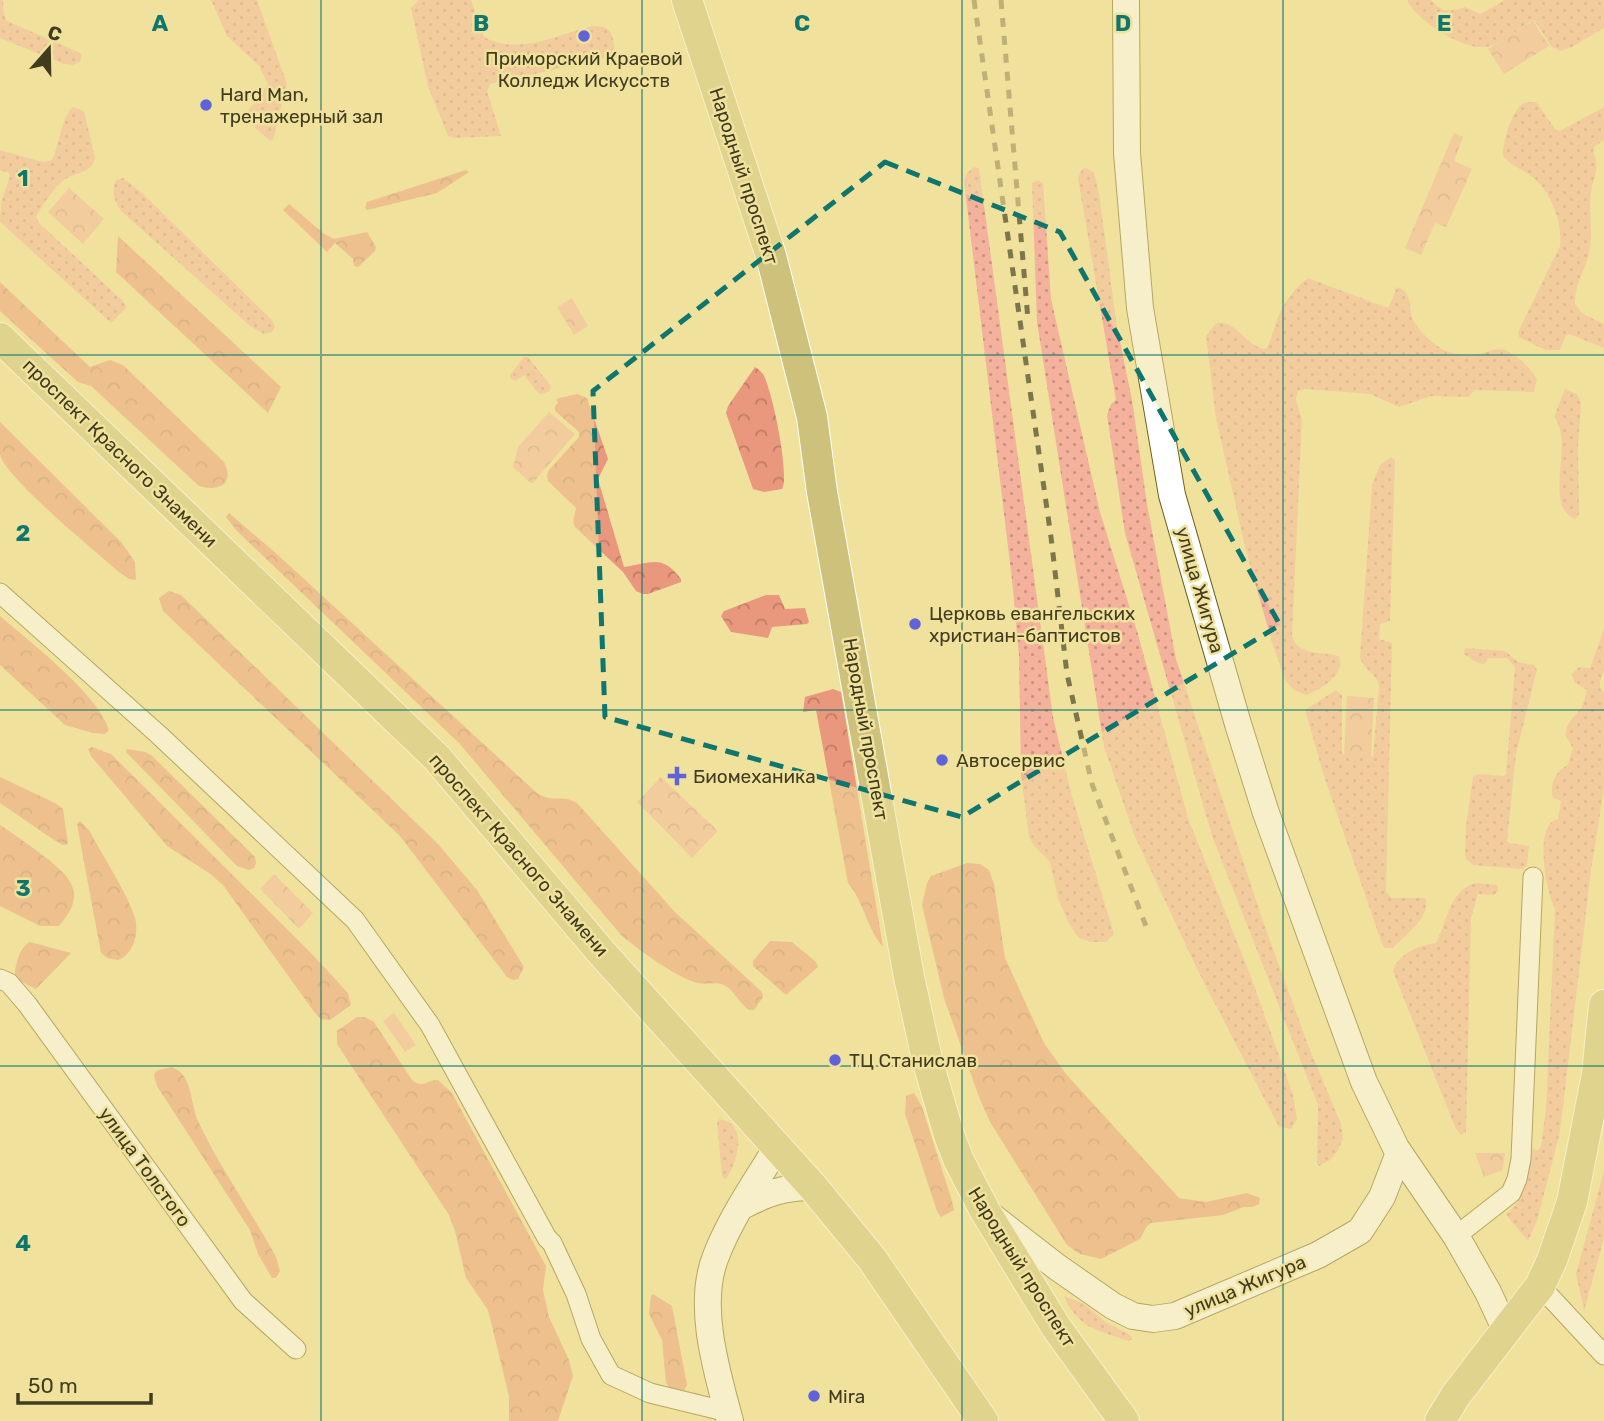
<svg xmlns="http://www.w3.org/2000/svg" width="1604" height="1421" font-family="Rubik,sans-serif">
  <defs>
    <pattern id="grass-dots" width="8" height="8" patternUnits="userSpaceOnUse" patternTransform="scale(1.75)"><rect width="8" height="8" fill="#f4b29d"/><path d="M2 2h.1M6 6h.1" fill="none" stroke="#c7927f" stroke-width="1.8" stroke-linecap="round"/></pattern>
    <pattern id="forest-crowns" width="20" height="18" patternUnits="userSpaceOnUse" patternTransform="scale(1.75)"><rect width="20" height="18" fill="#e9977d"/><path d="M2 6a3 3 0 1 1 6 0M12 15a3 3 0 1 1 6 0" fill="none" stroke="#be7c66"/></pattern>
    <pattern id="park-crowns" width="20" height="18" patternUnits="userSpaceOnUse" patternTransform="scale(1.75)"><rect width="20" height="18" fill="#f4b29d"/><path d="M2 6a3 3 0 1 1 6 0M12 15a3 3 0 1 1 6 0" fill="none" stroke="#c7927f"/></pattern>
  </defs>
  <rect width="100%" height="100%" fill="#f0e29d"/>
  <g fill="url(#grass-dots)">
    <polygon points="0,0 3,0 4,15 7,21 78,52 82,55 80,62 73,65 64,64 0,38"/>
    <polygon points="211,0 257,0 287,84 273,140 270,141 248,121 245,115 268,84 259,66 227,36"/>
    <path d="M419,0H471L484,37C508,51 540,43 565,34C576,31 592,23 603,27C614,30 615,46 614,56L490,84L487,91L501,136L454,138L448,136L428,86L411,8Z"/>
    <path d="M1407,0H1431C1443,13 1449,12 1465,7L1480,14L1505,0H1604V28L1572,47L1560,51L1551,46L1535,21L1533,20C1520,28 1505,41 1490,46C1468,54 1416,21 1407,0Z"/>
    <path d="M1536,102L1556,130L1560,131L1604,107V140L1595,146L1593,151C1601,170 1593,175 1591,193C1588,212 1594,233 1589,253C1585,272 1575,283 1575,304L1583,314L1604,324V348L1569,334L1566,335L1560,350H1545L1519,337L1518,332L1560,246C1563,225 1551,193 1535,179C1524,170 1511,166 1503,156C1502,143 1512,109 1524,103C1526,102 1534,102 1536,102Z"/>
    <path d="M73,107L84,111L95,158C92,174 75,172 64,180C53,188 42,206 36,217L39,223L123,301L127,307L111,323L0,222L1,203L10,176L9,173L0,170V150L43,162L52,160C59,146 62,115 73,107Z"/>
    <polygon points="974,167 979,168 1053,717 1072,796 1114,934 1106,942 1091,942 1079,938 1069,924 1058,898 1050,862 1035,847 1029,837 1021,775 1019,655 1012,580 964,181 967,173"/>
    <polygon points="1086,168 1094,172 1099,193 1117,327 1132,400 1147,504 1176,659 1264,924 1308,1045 1341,1124 1343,1139 1337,1152 1330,1160 1319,1166 1317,1164 1318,1105 1212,836 1125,533 1107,415 1111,404 1116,400 1078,178 1082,169"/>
    <path d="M123,178L140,191L272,320L275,327L272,332L264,334L250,326L121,211C114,201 111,192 116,180Z"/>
    <polygon points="1038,180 1043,183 1051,299 1100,512 1137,631 1188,818 1251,977 1293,1095 1297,1119 1291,1129 1279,1127 1198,971 1135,837 1104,747 1037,322 1032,183"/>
    <path d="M1308,278L1385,307H1389L1397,287C1415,293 1407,310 1414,322C1421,333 1435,346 1446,351C1454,354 1470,356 1479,354C1485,353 1493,349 1500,349C1512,349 1531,369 1537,379L1534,392L1475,390L1468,397L1431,396L1399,407L1370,394L1306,389L1298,391L1296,399L1302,420L1292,635C1297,657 1322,651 1339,656C1346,674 1321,690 1306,695L1294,690L1285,680L1272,642L1246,551L1216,418L1206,336L1216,323C1238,320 1245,347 1266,349C1271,341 1271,337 1274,329C1279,310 1292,289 1308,278Z"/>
    <polygon points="524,357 528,357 551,386 550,391 543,394 538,393 524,375 516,381 510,378 510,375"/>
    <path d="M1565,389L1577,394L1581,403L1578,447L1579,514L1575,519C1542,505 1575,442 1554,417Z"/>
    <path d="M1391,457L1395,460L1390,621L1380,624L1379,639L1392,643L1386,892L1392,898H1425C1432,916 1405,936 1393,948H1385L1382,944L1324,776L1305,710L1336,690L1342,695V754L1373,757L1379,685C1376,673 1363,670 1360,657L1372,485L1380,465Z"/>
    <path d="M1604,629V670L1600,682V688L1604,692V789L1591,870L1560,1132L1537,1221L1528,1241L1506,1215L1518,1202L1531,1149L1538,1150L1541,1147L1546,1108L1555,909C1546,893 1533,823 1558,819L1561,801L1553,798C1549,785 1555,771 1568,765L1573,748L1565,735C1567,721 1573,719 1581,708C1584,703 1585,696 1587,690L1574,682L1572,674L1579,667L1590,668Z"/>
    <path d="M1465,648L1505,651L1518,662L1534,665L1537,670L1516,754L1507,841L1509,843L1529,846L1527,865L1522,869L1473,865L1465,858L1466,827L1473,776L1479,774L1504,776L1506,774L1515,667L1507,658H1488L1485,664C1479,664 1469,658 1464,654Z"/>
    <path d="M1478,883L1497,885L1498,891L1494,895L1478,894L1471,918L1466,1132L1461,1135L1455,1127L1393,971C1398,954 1419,945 1436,943C1447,923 1450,886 1478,883Z"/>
    <path d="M719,1119C750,1123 737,1164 725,1180L722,1176L717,1123Z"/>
    <polygon points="1604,1171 1604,1238 1584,1311 1576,1274"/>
    <path d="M1064,1296L1083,1303L1107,1323L1129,1334L1133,1339L1128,1341C1098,1330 1077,1328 1064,1296Z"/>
  </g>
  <g fill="url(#forest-crowns)">
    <polygon points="466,170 469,172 437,193 367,210 365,208 367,202"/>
    <polygon points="289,204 323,233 334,239 367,232 376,247 375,251 358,267 354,266 353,259 335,243 327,252 283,210"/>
    <polygon points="118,236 281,387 268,413 116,272"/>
    <path d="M0,282L90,367L110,360L123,365L224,462C235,484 219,492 199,486L91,386L78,382L0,311Z"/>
    <path d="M755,367C759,370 760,370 763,374C772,389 790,475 782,489L764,492L753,489L726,413L728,406Z"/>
    <path d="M577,394L587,398L608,459L598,479L624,567C652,563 662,554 681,579V582L648,594H643L636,591L623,572L575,527L573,522L576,508L548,481L547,475L549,470L579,437V432L555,411V406L558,403L556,399Z"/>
    <path d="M0,422L122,543L135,562L136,580L129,579L119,572C95,551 8,480 0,455C0,446 0,432 0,422Z"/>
    <path d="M229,513L278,555L538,794C556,803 561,794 577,803L675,912L762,992L763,997L754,1010H749C740,1004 735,992 726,986C717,980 705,986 694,982C673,975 639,950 621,935L459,743L237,531L226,517Z"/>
    <polygon points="169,591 181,595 438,844 477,890 524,967 518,979 513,980 507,977 400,836 163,611 159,598"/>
    <polygon points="766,595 779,595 785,609 805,608 809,622 807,624 772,627 768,638 731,632 721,616 724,611"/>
    <path d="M0,616C30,642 98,694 109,730L105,734L93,733L65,725L0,665Z"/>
    <path d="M833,689L841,692L883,947C867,929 864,902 848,883L816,710L803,712L805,697Z"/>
    <polygon points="92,747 111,754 310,952 348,993 351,1005 330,1020 321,1019 315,1013 223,885 209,873 167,846 91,756 88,749"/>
    <polygon points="127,749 145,752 151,755 255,857 256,863 254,868 249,870 237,866 126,752"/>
    <polygon points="0,777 55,803 63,809 68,844 63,845 54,840 0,803"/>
    <path d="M80,821L89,830C101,853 128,894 135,918C139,933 134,954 118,960L107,958L101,953L77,824Z"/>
    <path d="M0,825C14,834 28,844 41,854C70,876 89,893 59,926H40L0,906Z"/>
    <polygon points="967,863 980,864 989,870 994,884 1005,958 1044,1043 1066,1074 1179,1198 1206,1202 1247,1193 1260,1198 1259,1204 1253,1207 1244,1207 1223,1215 1151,1223 1147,1226 1140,1239 1101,1259 1080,1254 1067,1245 990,1122 979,1097 944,998 922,905 927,883 931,876"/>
    <polygon points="770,941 792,942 816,962 818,967 786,995 753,966 753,961"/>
    <path d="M30,942L71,953L36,989L14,978C16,965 18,948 30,942Z"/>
    <path d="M357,1017H365L374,1022L412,1080C423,1089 426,1080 438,1080L452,1093L546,1266L543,1290L549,1317L569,1360L573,1376L558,1421H509V1396L488,1310L466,1278L455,1231L449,1215L337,1044V1031Z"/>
    <path d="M171,1067C193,1073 190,1103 198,1121C220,1168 251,1211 276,1257L280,1271L276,1278H272L258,1254L250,1230L157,1086L154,1075L156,1071Z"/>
    <polygon points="914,1093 922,1107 952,1201 954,1210 941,1217 937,1211 905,1114 906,1096"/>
    <polygon points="653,1294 672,1306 687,1385 684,1391 670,1388 666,1383 662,1340 649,1314 651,1296"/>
  </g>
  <g fill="url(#park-crowns)">
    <polygon points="1533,21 1549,46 1504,74 1488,49"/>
    <polygon points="1454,133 1463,137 1454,161 1472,169 1446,227 1435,223 1421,255 1405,248"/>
    <polygon points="69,188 104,219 83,244 48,212"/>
    <polygon points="572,298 588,326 574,335 557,307"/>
    <polygon points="549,412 575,434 532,484 513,467 518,447"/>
    <polygon points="1347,696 1374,698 1371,757 1344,755"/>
    <polygon points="661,777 718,831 692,858 637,802"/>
    <polygon points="274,874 313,913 299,929 260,889"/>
    <polygon points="1475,1153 1505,1153 1503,1170 1484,1177"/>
  </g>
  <polygon fill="#f4b29d" points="394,1013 416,1045 405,1052 383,1021"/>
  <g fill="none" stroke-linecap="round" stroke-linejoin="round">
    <g stroke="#6c5f18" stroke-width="21">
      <g id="minor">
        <polyline points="0,593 159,735 355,920 430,1025 547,1238 552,1243 576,1294 591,1339 611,1375 650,1393 728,1412"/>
        <polyline points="0,979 9,983 27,1004 243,1301 296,1349"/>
        <polyline points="1456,1236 1511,1193 1517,1179 1521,1159 1533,877"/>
        <polyline points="1540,1286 1604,1355"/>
      </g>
    </g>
    <g stroke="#6c5f18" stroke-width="28">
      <g id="secondary">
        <polyline points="1126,0 1127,153 1140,308 1172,495 1238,724 1266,813 1364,1082 1396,1148 1456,1236 1488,1292 1506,1331"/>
        <path d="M742,1206C768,1193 784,1187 813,1187"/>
        <polyline points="990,1215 1057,1267 1113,1306 1133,1316 1153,1319 1175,1316 1318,1255 1360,1231 1382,1197 1399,1153"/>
        <path d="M730,1421C717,1372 696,1305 716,1256C731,1217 756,1182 777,1147"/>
      </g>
    </g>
    <g stroke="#fff" stroke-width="32">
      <g id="primary">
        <polyline points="687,0 771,256 812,417 822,492 909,977 927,1059 949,1135 959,1161 985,1211 1056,1327 1124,1421"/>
        <polyline points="0,338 437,758 601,952 813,1187 872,1259 983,1421"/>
        <polyline points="1440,1421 1456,1395 1540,1286 1552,1260 1572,1202 1597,1074 1604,1005"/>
      </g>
    </g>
    <use href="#minor" stroke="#fff" stroke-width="19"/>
    <use href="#secondary" stroke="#fff" stroke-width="26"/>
    <use href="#primary" stroke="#cdc17c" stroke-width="30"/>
    <g stroke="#7e764b" stroke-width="5" stroke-dasharray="9 9" stroke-linecap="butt">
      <polyline points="974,0 1051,537 1067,674 1092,784 1147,929"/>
      <polyline points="1001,0 1028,320"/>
    </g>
  </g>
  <path d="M0 0H1604V1421H0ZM885,162L1060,232L1280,625L962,817L605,717L593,391Z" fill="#f0e29d" fill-opacity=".55" fill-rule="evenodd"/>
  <path fill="none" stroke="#0f766e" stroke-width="5" stroke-dasharray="14 9" stroke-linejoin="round" d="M885,162L1060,232L1280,625L962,817L605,717L593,391Z"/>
  <path fill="none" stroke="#0f766e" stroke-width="2" stroke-opacity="0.55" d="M321,0V1421M642,0V1421M962,0V1421M1283,0V1421M0,355H1604M0,710H1604M0,1066H1604"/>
  <g fill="#6062da" stroke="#f0e29d" stroke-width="2.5">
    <circle cx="584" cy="36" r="7"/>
    <circle cx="206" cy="105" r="7"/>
    <circle cx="915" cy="624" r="7"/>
    <circle cx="942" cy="760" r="7"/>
    <path d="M673.5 765.5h7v7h7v7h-7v7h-7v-7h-7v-7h7z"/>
    <circle cx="835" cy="1060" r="7"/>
    <circle cx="814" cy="1396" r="7"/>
  </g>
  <g text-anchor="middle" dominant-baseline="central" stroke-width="5" stroke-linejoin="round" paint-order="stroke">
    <g font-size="19" fill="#413c1f" stroke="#f0e29d" text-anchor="start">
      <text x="584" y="58" text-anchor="middle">Приморский Краевой<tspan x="584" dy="22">Колледж Искусств</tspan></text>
      <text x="220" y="94">Hard Man,<tspan x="220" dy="22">тренажерный зал</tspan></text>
      <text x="929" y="613">Церковь евангельских<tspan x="929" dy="22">христиан-баптистов</tspan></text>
      <text x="956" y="760">Автосервис</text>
      <text x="693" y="776">Биомеханика</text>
      <text x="849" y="1060">ТЦ Станислав</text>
      <text x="828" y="1396">Mira</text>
    </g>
    <g font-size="19" fill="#413c1f" stroke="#f0e29d">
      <text transform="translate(744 176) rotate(72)">Народный проспект</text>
      <text transform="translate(120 453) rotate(44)">проспект Красного Знамени</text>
      <text transform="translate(1200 590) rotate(74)">улица Жигура</text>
      <text transform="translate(866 729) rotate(80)">Народный проспект</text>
      <text transform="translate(519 855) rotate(49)">проспект Красного Знамени</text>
      <text transform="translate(145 1167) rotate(54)">улица Толстого</text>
      <text transform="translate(1022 1267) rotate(58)">Народный проспект</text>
      <text transform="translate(1245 1286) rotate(-23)">улица Жигура</text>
    </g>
  </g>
  <g font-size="23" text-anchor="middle" font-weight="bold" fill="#0f766e" stroke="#f0e29d" stroke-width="5" stroke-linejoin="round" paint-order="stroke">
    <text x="160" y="31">A</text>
    <text x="481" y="31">B</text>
    <text x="802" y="31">C</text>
    <text x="1123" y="31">D</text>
    <text x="1444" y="31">E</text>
    <text x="23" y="186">1</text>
    <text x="23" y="541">2</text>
    <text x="23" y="896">3</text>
    <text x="23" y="1251">4</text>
  </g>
  <g transform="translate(49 49) rotate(20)" stroke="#f0e29d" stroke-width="5" paint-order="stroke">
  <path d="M0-5L12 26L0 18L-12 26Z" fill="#413c1f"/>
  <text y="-10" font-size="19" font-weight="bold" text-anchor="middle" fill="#413c1f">С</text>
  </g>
  <path d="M18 1393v10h133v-10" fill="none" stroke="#413c1f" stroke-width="3.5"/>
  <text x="28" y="1393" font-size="21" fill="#413c1f" stroke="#f0e29d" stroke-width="5" paint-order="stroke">50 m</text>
</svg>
